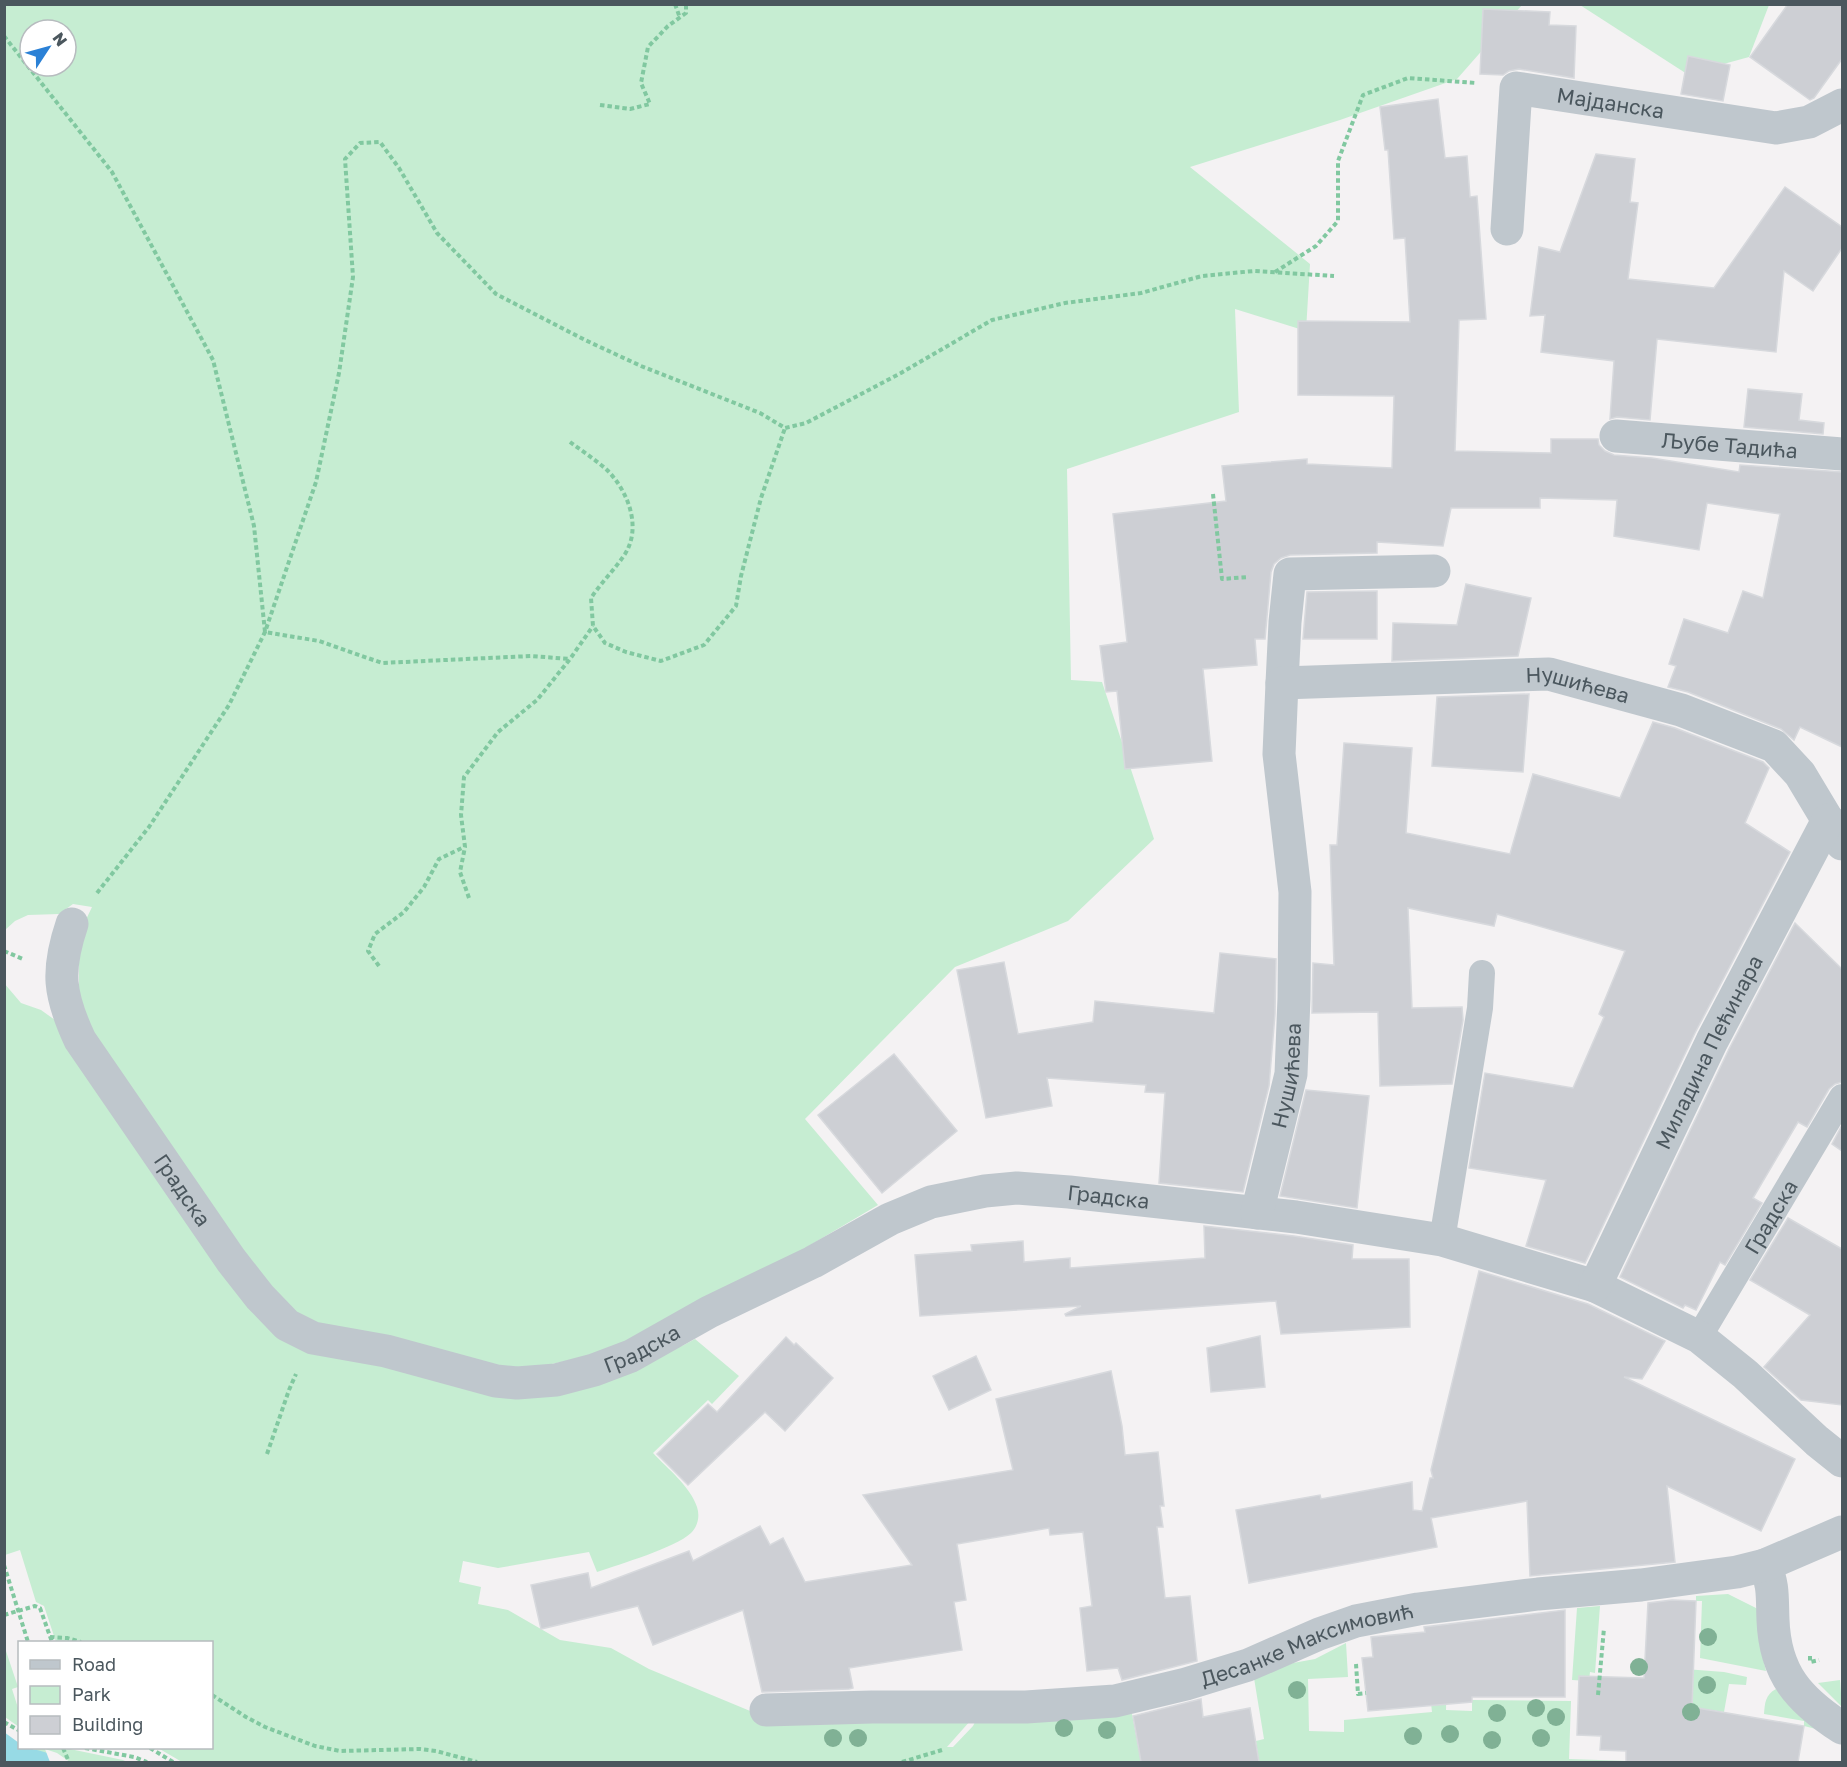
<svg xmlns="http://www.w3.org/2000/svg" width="1847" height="1767" font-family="'Golos Text',sans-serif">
  <rect width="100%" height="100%" fill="#f4f2f3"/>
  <g fill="#c6edd2" fill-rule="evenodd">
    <path d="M5,5H1522L1457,79L1340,120L1190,167L1310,264L1306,331L1235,309L1239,412L1067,469L1071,680L1102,682L1154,839L1068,921L955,967L805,1119L878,1205L758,1276L613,1351L514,1372L319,1328L280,1306L92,1036L79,996V964L81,930L92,907L73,904L59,914L28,915L15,921L5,930ZM30,30H66V66H30Z"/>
    <polygon points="1580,5 1769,5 1749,57 1687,74"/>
    <path d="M4,983L21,1003L41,1010L55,1020L249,1301L461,1382L682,1346L695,1339L739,1376L712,1404L708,1400L653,1453C668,1469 690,1486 697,1507C700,1516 698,1526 691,1533C675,1548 620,1564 597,1572L589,1552L498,1568L463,1561L459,1582L481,1587L478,1604L508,1610L560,1640L611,1648L649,1669L755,1713L971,1720L947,1747H953L973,1726L976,1720L1132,1714L1141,1762H182L158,1748H212V1642H56L44,1606L36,1602L20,1550L5,1555Z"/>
    <polygon points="1728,1594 1758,1609 1759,1641 1766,1671 1700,1658 1702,1601 1696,1601 1696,1596"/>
    <polygon points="1600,1606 1595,1673 1590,1672 1589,1681 1572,1680 1577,1608"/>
    <polygon points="1346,1643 1348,1677 1308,1679 1309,1731 1344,1732 1344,1720 1432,1712 1428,1676 1447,1674 1446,1710 1472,1711 1472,1700 1571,1701 1569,1759 1658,1762 1259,1762 1256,1741 1264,1739 1254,1678 1293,1663 1315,1659"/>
    <polygon points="4,1645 18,1687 12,1689 19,1711 19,1727 5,1717"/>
    <polygon points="1659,1667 1724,1672 1747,1677 1746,1685 1729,1684 1724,1712 1698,1708 1719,1742 1714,1762 1667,1762 1668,1707"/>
    <polygon points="1840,1680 1842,1707 1818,1683"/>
    <path d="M1776,1689L1824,1731L1804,1726V1721L1764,1714C1765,1703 1765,1695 1776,1689Z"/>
    <polygon points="31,1748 65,1748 123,1760 127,1762 67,1762"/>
  </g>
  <path fill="#97dae5" d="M4,1732L19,1743L20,1748C36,1748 53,1754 67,1762H5Z"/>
  <polygon fill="#f4f2f3" points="45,1749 57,1753 70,1762 50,1762"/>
  <g fill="#cdcfd4" stroke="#d7d9dd" stroke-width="1.5">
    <polygon points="1788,4 1842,4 1842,59 1814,98 1810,100 1750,57"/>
    <polygon points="1483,9 1550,12 1549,25 1576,26 1574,78 1519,69 1509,71 1503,75 1480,74"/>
    <polygon points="1688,56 1730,65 1723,101 1681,94"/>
    <polygon points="1438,99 1445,158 1467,156 1470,197 1477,196 1486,319 1459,320 1455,451 1551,453 1551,439 1598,439 1599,445 1605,451 1614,455 1652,458 1739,472 1740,465 1842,472 1842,747 1800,727 1794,740 1781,729 1688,692 1668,687 1676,666 1669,664 1684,619 1728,633 1743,591 1763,598 1780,514 1707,503 1699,550 1614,536 1617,500 1540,498 1540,508 1451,508 1443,546 1377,542 1377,553 1290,555 1281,558 1274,564 1271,572 1265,639 1255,639 1257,665 1203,669 1212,761 1125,769 1117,691 1106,692 1100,646 1127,642 1113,514 1226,501 1222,466 1307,459 1307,464 1392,468 1394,396 1298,395 1298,321 1410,322 1405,238 1394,239 1388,150 1385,150 1380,107"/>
    <polygon points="1596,154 1635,159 1630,202 1638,203 1628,279 1714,288 1785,187 1842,227 1842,248 1813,291 1784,271 1776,352 1657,339 1650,420 1617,417 1610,419 1614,361 1541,352 1545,315 1530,316 1539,247 1560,252"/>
    <polygon points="1748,389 1802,394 1799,420 1824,423 1823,434 1744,427"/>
    <polygon points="1466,584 1531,598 1518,656 1392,661 1393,623 1457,625"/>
    <polygon points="1377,591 1377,639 1303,639 1307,592"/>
    <polygon points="1529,694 1523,772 1432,766 1437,697"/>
    <polygon points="1653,722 1675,728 1763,762 1769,768 1745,823 1790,852 1695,1033 1585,1263 1526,1246 1546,1180 1469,1168 1485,1073 1573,1088 1604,1017 1599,1014 1625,951 1497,914 1494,926 1408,908 1412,1008 1462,1007 1463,1020 1452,1084 1380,1086 1378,1012 1312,1013 1313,963 1334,965 1330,845 1337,845 1344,743 1412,748 1406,833 1510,854 1533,774 1620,798"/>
    <polygon points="1795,923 1842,969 1842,1082 1835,1084 1829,1089 1807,1127 1798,1122 1753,1198 1762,1203 1725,1265 1720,1262 1696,1310 1685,1305 1683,1308 1620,1277 1729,1049"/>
    <polygon points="1220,953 1276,959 1275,1014 1269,1086 1243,1192 1159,1183 1165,1093 1145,1092 1146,1085 1047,1078 1052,1106 986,1118 957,970 1004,962 1018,1034 1093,1022 1095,1001 1214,1013"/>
    <polygon points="894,1054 957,1131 882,1193 818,1115"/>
    <polygon points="1306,1090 1369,1096 1357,1208 1280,1196"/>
    <polygon points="1842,1125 1842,1151 1832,1144"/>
    <polygon points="1788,1218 1842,1249 1842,1405 1801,1400 1764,1367 1810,1315 1750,1280"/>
    <polygon points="1204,1226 1294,1236 1353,1245 1352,1259 1409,1259 1410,1327 1281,1334 1276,1301 1066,1316 1065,1314 1081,1306 920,1316 915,1255 972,1251 971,1245 1023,1241 1024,1262 1070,1258 1070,1268 1205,1258"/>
    <polygon points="1479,1271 1588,1304 1665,1341 1642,1379 1624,1377 1795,1459 1761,1531 1667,1486 1675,1562 1530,1576 1527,1501 1431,1518 1437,1547 1249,1583 1236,1510 1320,1495 1321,1499 1412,1482 1413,1510 1422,1511 1430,1478 1433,1478 1431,1470"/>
    <polygon points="1260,1336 1265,1387 1211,1392 1207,1348"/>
    <polygon points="786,1337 794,1345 796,1343 833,1378 785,1431 765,1412 688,1485 657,1454 708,1404 717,1412"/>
    <polygon points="976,1356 991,1390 949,1410 933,1376"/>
    <polygon points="1111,1371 1122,1426 1125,1455 1158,1452 1164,1506 1160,1506 1163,1527 1157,1527 1165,1598 1190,1596 1197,1661 1122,1680 1118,1668 1087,1671 1080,1608 1092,1606 1083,1532 1050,1535 1049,1528 957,1544 966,1600 954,1602 962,1650 849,1668 853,1688 849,1689 762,1692 743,1610 653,1645 638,1606 541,1629 531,1585 588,1573 591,1588 689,1551 693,1561 760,1526 770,1545 783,1538 805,1582 912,1565 863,1495 1013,1470 996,1399"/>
    <polygon points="1672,1600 1696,1601 1692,1707 1804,1726 1798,1762 1626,1762 1626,1751 1600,1750 1601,1736 1577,1735 1579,1676 1644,1678 1648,1603"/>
    <polygon points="1565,1610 1565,1697 1472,1697 1472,1702 1368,1711 1362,1658 1373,1657 1371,1637 1425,1632 1424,1627"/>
    <polygon points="1201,1699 1203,1717 1250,1708 1259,1762 1141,1762 1133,1716"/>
  </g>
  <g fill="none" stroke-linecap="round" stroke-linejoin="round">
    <g stroke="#81c8a0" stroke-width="4" stroke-dasharray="4.5 3" stroke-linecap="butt">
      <polyline points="675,4 680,18"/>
      <polyline points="4,36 112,172 213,360 254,526 265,632 319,641 382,663 531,656 570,659"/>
      <polyline points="600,105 630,109 650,104 641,83 648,47 668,26 686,13 686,4"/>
      <polyline points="1275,272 1316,246 1338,221 1338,161 1363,95 1408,78 1476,83"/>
      <path d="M570,442C582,451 596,460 607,470C628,491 642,527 625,554C615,569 601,583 591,598L593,626L605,643L626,652L661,661L704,645L736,606L741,576L761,498L785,428"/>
      <polyline points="1213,494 1222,579 1249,577"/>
      <polyline points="97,893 149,827 229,705 265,632 316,482 339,373 353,277 345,159 360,143 380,142 399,168 437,233 496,294 585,340 641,366 760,413 785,428 806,423 901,373 992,320 1065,303 1141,293 1202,276 1254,271 1334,276"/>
      <polyline points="469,898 460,872 465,847 461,815 464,777 498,732 537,700 570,659 593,626"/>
      <polyline points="4,951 23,959"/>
      <polyline points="379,966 368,951 375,934 404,912 424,887 439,859 464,847"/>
      <polyline points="267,1454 289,1390 296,1374"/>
      <polyline points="4,1565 28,1642"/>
      <polyline points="4,1615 35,1606 40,1608 52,1642"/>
      <polyline points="50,1637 67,1638 81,1642"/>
      <polyline points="1356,1664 1358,1694 1366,1693"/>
      <polyline points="212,1695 246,1717 265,1727 315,1746 340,1751 420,1749 436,1751 477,1762"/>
      <polyline points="1598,1695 1604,1628"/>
      <polyline points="4,1722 20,1731"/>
      <polyline points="63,1748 69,1762"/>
      <polyline points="85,1748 134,1757 147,1762"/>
      <polyline points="150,1748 173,1762"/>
      <polyline points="902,1762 942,1750"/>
    </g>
    <g stroke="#bfc7cd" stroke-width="26">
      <polyline points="1442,1240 1480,1008 1482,973"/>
      <path id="s1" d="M1699,1337L1842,1097"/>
    </g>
    <g stroke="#bfc7cd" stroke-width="33">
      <path id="s2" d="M1507,229L1516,88L1776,128L1809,122L1842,105"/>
      <path id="s3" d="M1616,436L1842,454"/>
      <polyline points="1282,683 1285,622 1290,574 1434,571"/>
      <path id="s4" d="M72,924C56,971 59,995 80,1040L231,1260L260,1297L287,1325L313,1338L386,1351L496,1381L517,1383L556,1380L594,1370L631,1356L709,1312L813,1262L890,1219L931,1202L985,1191L1017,1188L1069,1192L1296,1217L1442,1240L1595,1286L1699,1337L1745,1374L1817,1441L1842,1461"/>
      <path id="s5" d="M1257,1213L1291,1074L1294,998L1295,892L1279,754L1282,683L1549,674L1681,710L1774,746L1800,774L1842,844"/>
      <path id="s6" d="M1595,1286L1712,1041L1828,820"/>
      <path d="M1765,1565C1774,1586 1772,1598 1773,1620C1775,1674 1799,1700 1842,1728"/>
      <path id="s7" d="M766,1710L872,1707H1026L1115,1701L1186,1684L1248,1665L1319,1634L1356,1621L1418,1609L1538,1594L1641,1585L1737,1572L1765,1565L1842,1532"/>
    </g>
    <polyline stroke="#81c8a0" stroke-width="4" stroke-dasharray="4.5 3" stroke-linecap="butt" points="1810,1656 1810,1662 1819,1660"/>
  </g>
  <g fill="#80b195">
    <circle cx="1708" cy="1637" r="9"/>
    <circle cx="1639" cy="1667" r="9"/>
    <circle cx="1707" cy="1685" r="9"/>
    <circle cx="1297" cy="1690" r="9"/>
    <circle cx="1536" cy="1708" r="9"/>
    <circle cx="1691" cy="1712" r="9"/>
    <circle cx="1497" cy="1713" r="9"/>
    <circle cx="1556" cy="1717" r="9"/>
    <circle cx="1064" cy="1728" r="9"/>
    <circle cx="1107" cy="1730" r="9"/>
    <circle cx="1450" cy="1734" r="9"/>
    <circle cx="1413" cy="1736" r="9"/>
    <circle cx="833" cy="1738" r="9"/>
    <circle cx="858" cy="1738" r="9"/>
    <circle cx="1541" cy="1738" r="9"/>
    <circle cx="1492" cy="1740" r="9"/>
  </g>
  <g text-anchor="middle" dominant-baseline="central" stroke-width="6" stroke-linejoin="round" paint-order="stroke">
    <g font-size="21" fill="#4b575e" stroke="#fff">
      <text stroke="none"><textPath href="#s2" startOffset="237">Мајданска</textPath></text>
      <text stroke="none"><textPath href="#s3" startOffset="114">Љубе Тадића</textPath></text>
      <text stroke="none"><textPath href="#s5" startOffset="832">Нушићева</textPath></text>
      <text stroke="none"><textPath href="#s6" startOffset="260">Миладина Пећинара</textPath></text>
      <text stroke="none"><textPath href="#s5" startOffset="141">Нушићева</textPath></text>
      <text stroke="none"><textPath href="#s4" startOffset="302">Градска</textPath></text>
      <text stroke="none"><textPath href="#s4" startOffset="1346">Градска</textPath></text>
      <text stroke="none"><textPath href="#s1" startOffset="140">Градска</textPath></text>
      <text stroke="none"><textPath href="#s4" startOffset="842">Градска</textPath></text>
      <text stroke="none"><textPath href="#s7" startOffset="550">Десанке Максимовић</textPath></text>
    </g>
  </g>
  <rect width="1847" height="1767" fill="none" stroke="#4b575e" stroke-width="12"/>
  <rect x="18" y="1641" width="195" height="108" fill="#ffffff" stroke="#b7bcbf" stroke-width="1.5"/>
  <rect x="30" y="1660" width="30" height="9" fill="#bfc7cd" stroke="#b7bcbf" stroke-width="1.5"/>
  <text x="72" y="1671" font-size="18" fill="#4b575e">Road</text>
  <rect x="30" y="1686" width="30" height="18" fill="#c6edd2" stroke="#b7bcbf" stroke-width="1.5"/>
  <text x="72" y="1701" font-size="18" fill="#4b575e">Park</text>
  <rect x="30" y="1716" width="30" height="18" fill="#cdcfd4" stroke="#b7bcbf" stroke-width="1.5"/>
  <text x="72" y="1731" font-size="18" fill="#4b575e">Building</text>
  <g transform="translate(48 48) rotate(54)"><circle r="28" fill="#ffffff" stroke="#b7bcbf" stroke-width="1.5"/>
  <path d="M0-4.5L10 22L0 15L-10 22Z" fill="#2b81d6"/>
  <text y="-9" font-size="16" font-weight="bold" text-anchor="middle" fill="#4b575e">N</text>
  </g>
</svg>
